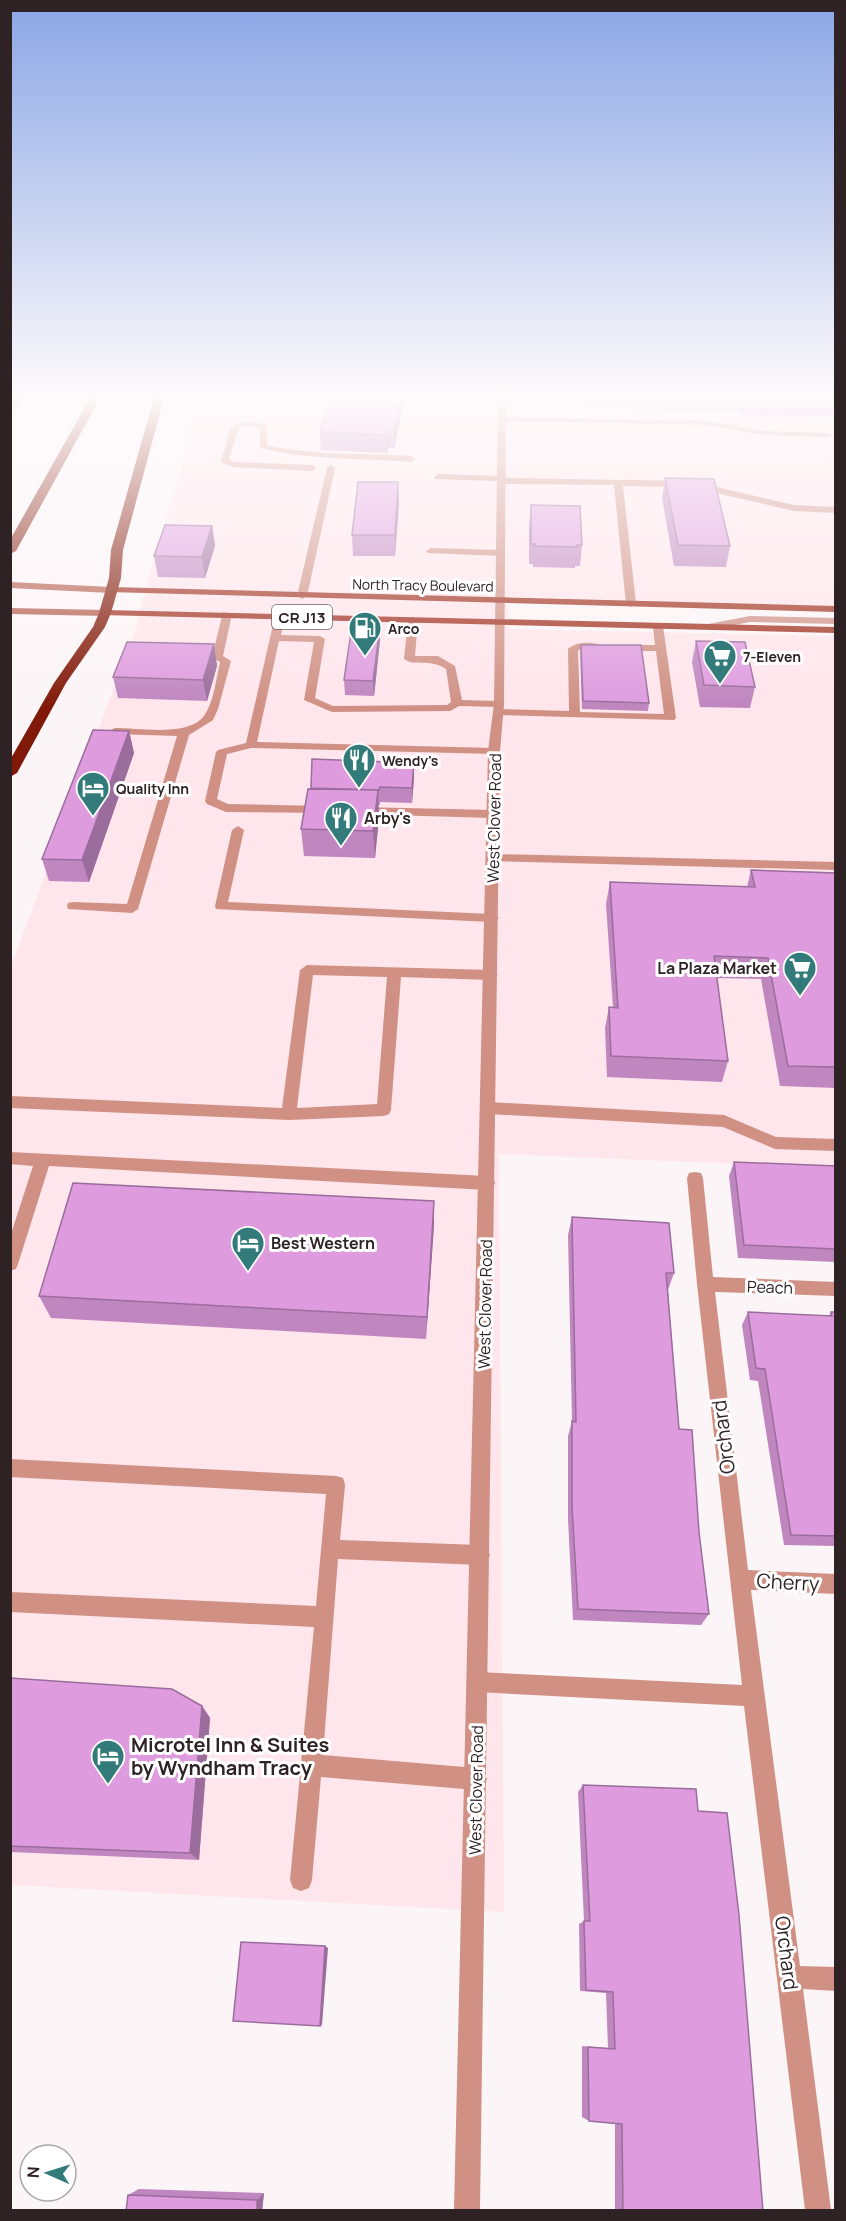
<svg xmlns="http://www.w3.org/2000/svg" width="846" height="2221" font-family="Manrope,sans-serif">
  <rect width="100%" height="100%" fill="#fcf5f7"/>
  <polygon fill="#ffe5ec" points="196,398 835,398 835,606 506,597 510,629 835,636 836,1168 499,1154 504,1912 11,1885 10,969 137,625 148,578 180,472"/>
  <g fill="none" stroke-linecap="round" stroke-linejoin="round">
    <g fill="#d09184" fill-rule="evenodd">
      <polygon points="502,417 707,421 763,431 828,433 832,435 828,437 763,435 707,425 499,421 499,417"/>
      <path d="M245,421L267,424V445C314,456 363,453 411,456L415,459L411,462C360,458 310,460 260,448V428L246,426L239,428L229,459L234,462L312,465L316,468L312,471L233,467L221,462L231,427Z"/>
      <polygon points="331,465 335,468 307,596 302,599 297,596 327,468"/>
      <polygon points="438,474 501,476 505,478 691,481 794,505 836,507 836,513 794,511 691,487 623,486 636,604 631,607 626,604 614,485 501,484 497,481 435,479 434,477"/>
      <polygon points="431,548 501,550 506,553 501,556 428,553 426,551"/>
      <path d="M223,612L232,614L223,656L231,661L218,709L213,720L189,735L138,909L132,913L68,909L67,906L68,903L73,902L127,904L177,736L115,734L109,731L115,728C139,728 188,737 204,716C214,702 216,679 220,662L212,657Z"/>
      <path d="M280,613L285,616L281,635L320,636L325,639L315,698L333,706L447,705L451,702L446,669C430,658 415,667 404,659L408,620L413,617L418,620L415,656H438L455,666L462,700L499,701L504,704L499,707L459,706L450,711L332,712L304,700L314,642L279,641L257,742L494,748L500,751L494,754L251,748L227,754L217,799L228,804L322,806L328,810L326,813L226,812L207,804L205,801L216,752L218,750L246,743L275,616Z"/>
      <polygon points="750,616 836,618 836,624 750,622 708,630 703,627 708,624"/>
      <path d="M658,623L663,626L676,718L674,720L498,715L493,712L498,709L569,711L568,649C576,641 595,641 604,647L599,650H578L580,712L664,714L656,651H623L618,648L623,645H655L653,626Z"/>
      <polygon points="358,807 493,810 499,814 493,818 354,814 354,808"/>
      <polygon points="238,826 244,830 228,902 492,914 499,918 492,922 216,909 215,906 232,830"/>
      <polygon points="493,854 836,862 836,870 489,861 487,858 489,855"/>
      <path d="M307,965L491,970L498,975L491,980L401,977L391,1110L389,1114L384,1116L289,1120L10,1108V1096L282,1108L300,970ZM313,975L387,977L377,1104L297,1108Z"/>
      <polygon points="488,1102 724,1115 776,1137 836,1139 836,1151 775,1149 723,1127 488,1114 483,1112 481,1108 483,1104"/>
      <polygon points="10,1152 487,1176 493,1178 495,1183 493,1188 487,1190 49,1166 18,1264 16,1269 10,1271 10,1237 33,1166 10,1164"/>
      <polygon points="10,1459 336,1476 343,1478 345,1485 340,1540 480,1545 487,1548 490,1555 487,1562 480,1565 338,1559 323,1755 476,1768 484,1771 487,1779 484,1787 476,1790 321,1777 312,1880 309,1888 301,1891 293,1888 290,1880 314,1627 10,1612 10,1592 316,1606 326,1494 10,1477"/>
    </g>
    <polygon fill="#d09184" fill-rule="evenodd" points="695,1172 701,1173 703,1178 713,1277 836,1282 836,1296 715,1292 748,1570 836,1574 836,1594 751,1590 800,1966 836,1967 836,1991 803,1989 831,2210 805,2210 744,1706 477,1692 470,1689 467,1682 470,1675 477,1672 742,1685 697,1284 687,1178 689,1173"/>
    <polygon fill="#d09184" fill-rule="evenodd" points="498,398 506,398 504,704 500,751 480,2210 454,2210 488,751 494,704"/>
    <g fill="#b65d4c" fill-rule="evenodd">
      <polygon points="10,582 111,587 116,590 111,593 10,588"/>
      <polygon points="10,608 105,610 110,613 105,616 10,614"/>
    </g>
    <g fill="#a13220" fill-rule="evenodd">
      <polygon points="111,587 836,606 836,612 108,592 106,590"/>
      <polygon points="105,610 836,627 836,633 101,615 101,611"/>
    </g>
    <g fill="#811908" fill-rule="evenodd">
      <polygon points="13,398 23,398 10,413 10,402"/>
      <polygon points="90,398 100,398 16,551 10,554 10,540"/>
      <polygon points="154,398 164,398 123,550 121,578 111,613 105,627 66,683 17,773 10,777 10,760 54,683 93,627 99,613 109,578 111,550"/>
    </g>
  </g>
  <g fill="#bf86c0">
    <polygon points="405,398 394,448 388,448 387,453 321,450 320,432"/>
    <polygon points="586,398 836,398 836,417 742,415 741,411 587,408"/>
    <polygon points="665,478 730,546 726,567 674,566 662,498"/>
    <polygon points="398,482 399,502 395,556 353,556 352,535"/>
    <polygon points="531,505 582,545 580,566 575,566 575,568 533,567 533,564 529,564 529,525"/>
    <polygon points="212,526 215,546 205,578 158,577 154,556"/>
    <polygon points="380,626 380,640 374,696 345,695 344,680"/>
    <polygon points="696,641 755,687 750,708 700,707 692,662"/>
    <polygon points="214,644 217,666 207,701 118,698 113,677"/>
    <polygon points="581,645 649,703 648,711 582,709 580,652"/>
    <polygon points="129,731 134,753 89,882 49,881 42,859"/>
    <polygon points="414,763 414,778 412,803 380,802 380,805 378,805 379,817 375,858 304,856 301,829 311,789"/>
    <polygon points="751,870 836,873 836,1088 780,1086 761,979 717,978 728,1061 722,1082 607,1077 605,1028 609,1007 613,1007 606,904 610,882 747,887"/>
    <polygon points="734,1162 836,1166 836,1262 738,1258 729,1176"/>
    <polygon points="434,1201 434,1225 426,1339 51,1318 39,1296"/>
    <polygon points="572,1217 674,1273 668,1290 679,1429 699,1532 709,1614 701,1625 573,1620 568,1519 568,1436 572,1421 568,1235"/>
    <polygon points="748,1312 829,1316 831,1312 836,1312 836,1546 784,1545 758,1381 750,1380 742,1325"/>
    <polygon points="10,1678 202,1706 210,1718 199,1860 10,1852"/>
    <polygon points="583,1785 698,1811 763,2211 615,2211 615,2124 589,2121 582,2117 582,2046 608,2048 606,1993 580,1991 579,1924 584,1921 578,1792"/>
    <polygon points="139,2189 264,2193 262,2211 128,2195"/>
  </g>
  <g fill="#9b6d9c">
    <polygon points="401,398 405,398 394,448 394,430"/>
    <polygon points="388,430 388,448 387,453 387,435"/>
    <polygon points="398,482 399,502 395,556 395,535"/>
    <polygon points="212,526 215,546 205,578 202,557"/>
    <polygon points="380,626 380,640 374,696 373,681"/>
    <polygon points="214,644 217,666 207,701 203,680"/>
    <polygon points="129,731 134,753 89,882 82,860"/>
    <polygon points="414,763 414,778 412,803 412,788"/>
    <polygon points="378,790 379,817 375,858 373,831"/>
    <polygon points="434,1201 434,1225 426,1339 427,1317"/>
    <polygon points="202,1706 210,1718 199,1860 190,1853"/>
    <polygon points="325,1946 328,1948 322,2025 320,2026"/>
    <polygon points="264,2193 262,2211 257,2211 257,2200"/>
  </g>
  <g fill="#de9cdf" stroke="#9b6d9c" stroke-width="1.5">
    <polygon points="330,398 401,398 394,430 388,430 387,435 320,432"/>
    <polygon points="665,478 714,479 730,546 678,545"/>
    <polygon points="358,482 398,482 395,535 352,535"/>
    <polygon points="531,505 580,506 582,545 577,545 577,547 535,546 535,544 531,544"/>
    <polygon points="165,525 212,526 202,557 154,556"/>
    <polygon points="352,625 380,626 373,681 344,680"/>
    <polygon points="696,641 745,642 755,687 704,685"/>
    <polygon points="127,642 214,644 203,680 113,677"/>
    <polygon points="581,645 641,645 649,703 583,701"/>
    <polygon points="93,730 129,731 82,860 42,859"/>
    <polygon points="312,759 414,763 412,788 380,787 379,790 311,788"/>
    <polygon points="308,789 378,790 373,831 301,829"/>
    <polygon points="751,870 836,873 836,1067 788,1066 768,958 714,956 728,1061 611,1056 609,1007 618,1008 610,882 755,887"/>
    <polygon points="734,1162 836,1166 836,1249 744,1245"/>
    <polygon points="73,1183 434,1201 427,1317 39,1296"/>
    <polygon points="572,1217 669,1223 674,1273 666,1273 679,1429 692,1430 699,1532 709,1614 578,1609 572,1506 572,1421 576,1422"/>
    <polygon points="748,1312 832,1316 831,1312 836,1312 836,1536 791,1535 765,1369 756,1368"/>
    <polygon points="10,1678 172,1689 202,1706 190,1853 10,1846"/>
    <polygon points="583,1785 696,1789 698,1811 727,1813 739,1915 763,2211 623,2211 622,2124 589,2121 588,2047 615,2049 613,1992 586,1990 584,1921 590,1921"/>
    <polygon points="241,1942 325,1946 320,2026 233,2021"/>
    <polygon points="128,2195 257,2200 257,2211 126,2211"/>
  </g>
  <linearGradient id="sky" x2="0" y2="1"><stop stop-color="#8ba6e5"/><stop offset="0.56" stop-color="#fefafb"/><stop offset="1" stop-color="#fefafb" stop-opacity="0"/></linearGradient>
  <rect width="846" height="708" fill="url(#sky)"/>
  <defs>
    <g id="fuel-pin" transform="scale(1.725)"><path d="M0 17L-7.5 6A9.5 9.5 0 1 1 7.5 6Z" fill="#327b7a" stroke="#fff"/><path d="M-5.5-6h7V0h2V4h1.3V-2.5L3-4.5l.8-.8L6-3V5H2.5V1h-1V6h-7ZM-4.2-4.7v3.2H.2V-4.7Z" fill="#fff"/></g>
    <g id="supermarket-pin" transform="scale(1.725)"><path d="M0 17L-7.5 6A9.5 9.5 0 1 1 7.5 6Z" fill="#327b7a" stroke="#fff"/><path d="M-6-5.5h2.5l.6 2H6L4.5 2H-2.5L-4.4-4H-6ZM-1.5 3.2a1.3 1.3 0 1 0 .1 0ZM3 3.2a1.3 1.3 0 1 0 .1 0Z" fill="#fff"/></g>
    <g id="restaurant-pin" transform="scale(1.725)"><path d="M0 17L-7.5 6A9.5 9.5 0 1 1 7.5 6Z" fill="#327b7a" stroke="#fff"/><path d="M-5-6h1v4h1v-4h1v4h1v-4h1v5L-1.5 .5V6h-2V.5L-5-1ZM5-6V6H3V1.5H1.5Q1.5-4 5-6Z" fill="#fff"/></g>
    <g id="hotel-pin" transform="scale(1.725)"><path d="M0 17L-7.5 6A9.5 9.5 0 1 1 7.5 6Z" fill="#327b7a" stroke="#fff"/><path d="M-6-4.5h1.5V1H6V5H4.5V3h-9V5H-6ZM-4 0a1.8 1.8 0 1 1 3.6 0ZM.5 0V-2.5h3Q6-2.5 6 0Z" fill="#fff"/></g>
  </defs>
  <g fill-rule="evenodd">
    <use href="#fuel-pin" x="365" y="628"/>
    <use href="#supermarket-pin" x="720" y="656"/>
    <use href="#restaurant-pin" x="359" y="760"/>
    <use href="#hotel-pin" x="93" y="788"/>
    <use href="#restaurant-pin" x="341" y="818"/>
    <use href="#supermarket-pin" x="800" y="968"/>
    <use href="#hotel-pin" x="248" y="1243"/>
    <use href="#hotel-pin" x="108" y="1756"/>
  </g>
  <g text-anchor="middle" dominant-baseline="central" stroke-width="6" stroke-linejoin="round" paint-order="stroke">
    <g font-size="14" fill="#2e2225" stroke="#fff">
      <text transform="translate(423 585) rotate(1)">North Tracy Boulevard</text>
    </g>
    <g font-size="14" font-weight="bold" fill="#2e2225" stroke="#fff" text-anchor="start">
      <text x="388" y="628">Arco</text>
      <text x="743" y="656">7-Eleven</text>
      <text x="382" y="760">Wendy's</text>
      <text x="116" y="788">Quality Inn</text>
    </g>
    <rect fill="#fff" stroke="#6d6466" stroke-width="1.5" x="272" y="605" width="60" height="24" rx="4.5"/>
    <g font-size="15" font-weight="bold" fill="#2e2225">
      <text x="302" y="617">CR J13</text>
    </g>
    <g font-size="16" font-weight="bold" fill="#2e2225" stroke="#fff" text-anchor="start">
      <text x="364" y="818">Arby's</text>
      <text x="777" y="968" text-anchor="end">La Plaza Market</text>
      <text x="271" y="1243">Best Western</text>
    </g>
    <g font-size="16" fill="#2e2225" stroke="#fff">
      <text transform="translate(494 818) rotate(-89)">West Clover Road</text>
      <text transform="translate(770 1287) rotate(2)">Peach</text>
      <text transform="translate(485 1304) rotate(-89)">West Clover Road</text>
      <text transform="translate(476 1790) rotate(-89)">West Clover Road</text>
    </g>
    <g font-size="20" fill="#2e2225" stroke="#fff">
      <text transform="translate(723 1437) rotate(-97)">Orchard</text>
      <text transform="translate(788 1582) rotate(3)">Cherry</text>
      <text transform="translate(787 1953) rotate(83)">Orchard</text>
    </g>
    <g font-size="20" font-weight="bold" fill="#2e2225" stroke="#fff" text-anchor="start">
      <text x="131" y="1744">Microtel Inn &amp; Suites<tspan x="131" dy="23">by Wyndham Tracy</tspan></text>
    </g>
  </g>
  <rect width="846" height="2221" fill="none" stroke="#2e2225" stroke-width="24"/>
  <g transform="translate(48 2173) rotate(273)"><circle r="28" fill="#ffffff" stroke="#aba7a8" stroke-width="1.5"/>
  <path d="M0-4.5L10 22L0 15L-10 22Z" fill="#327b7a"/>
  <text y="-9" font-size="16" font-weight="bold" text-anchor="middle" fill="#2e2225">N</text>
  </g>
</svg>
